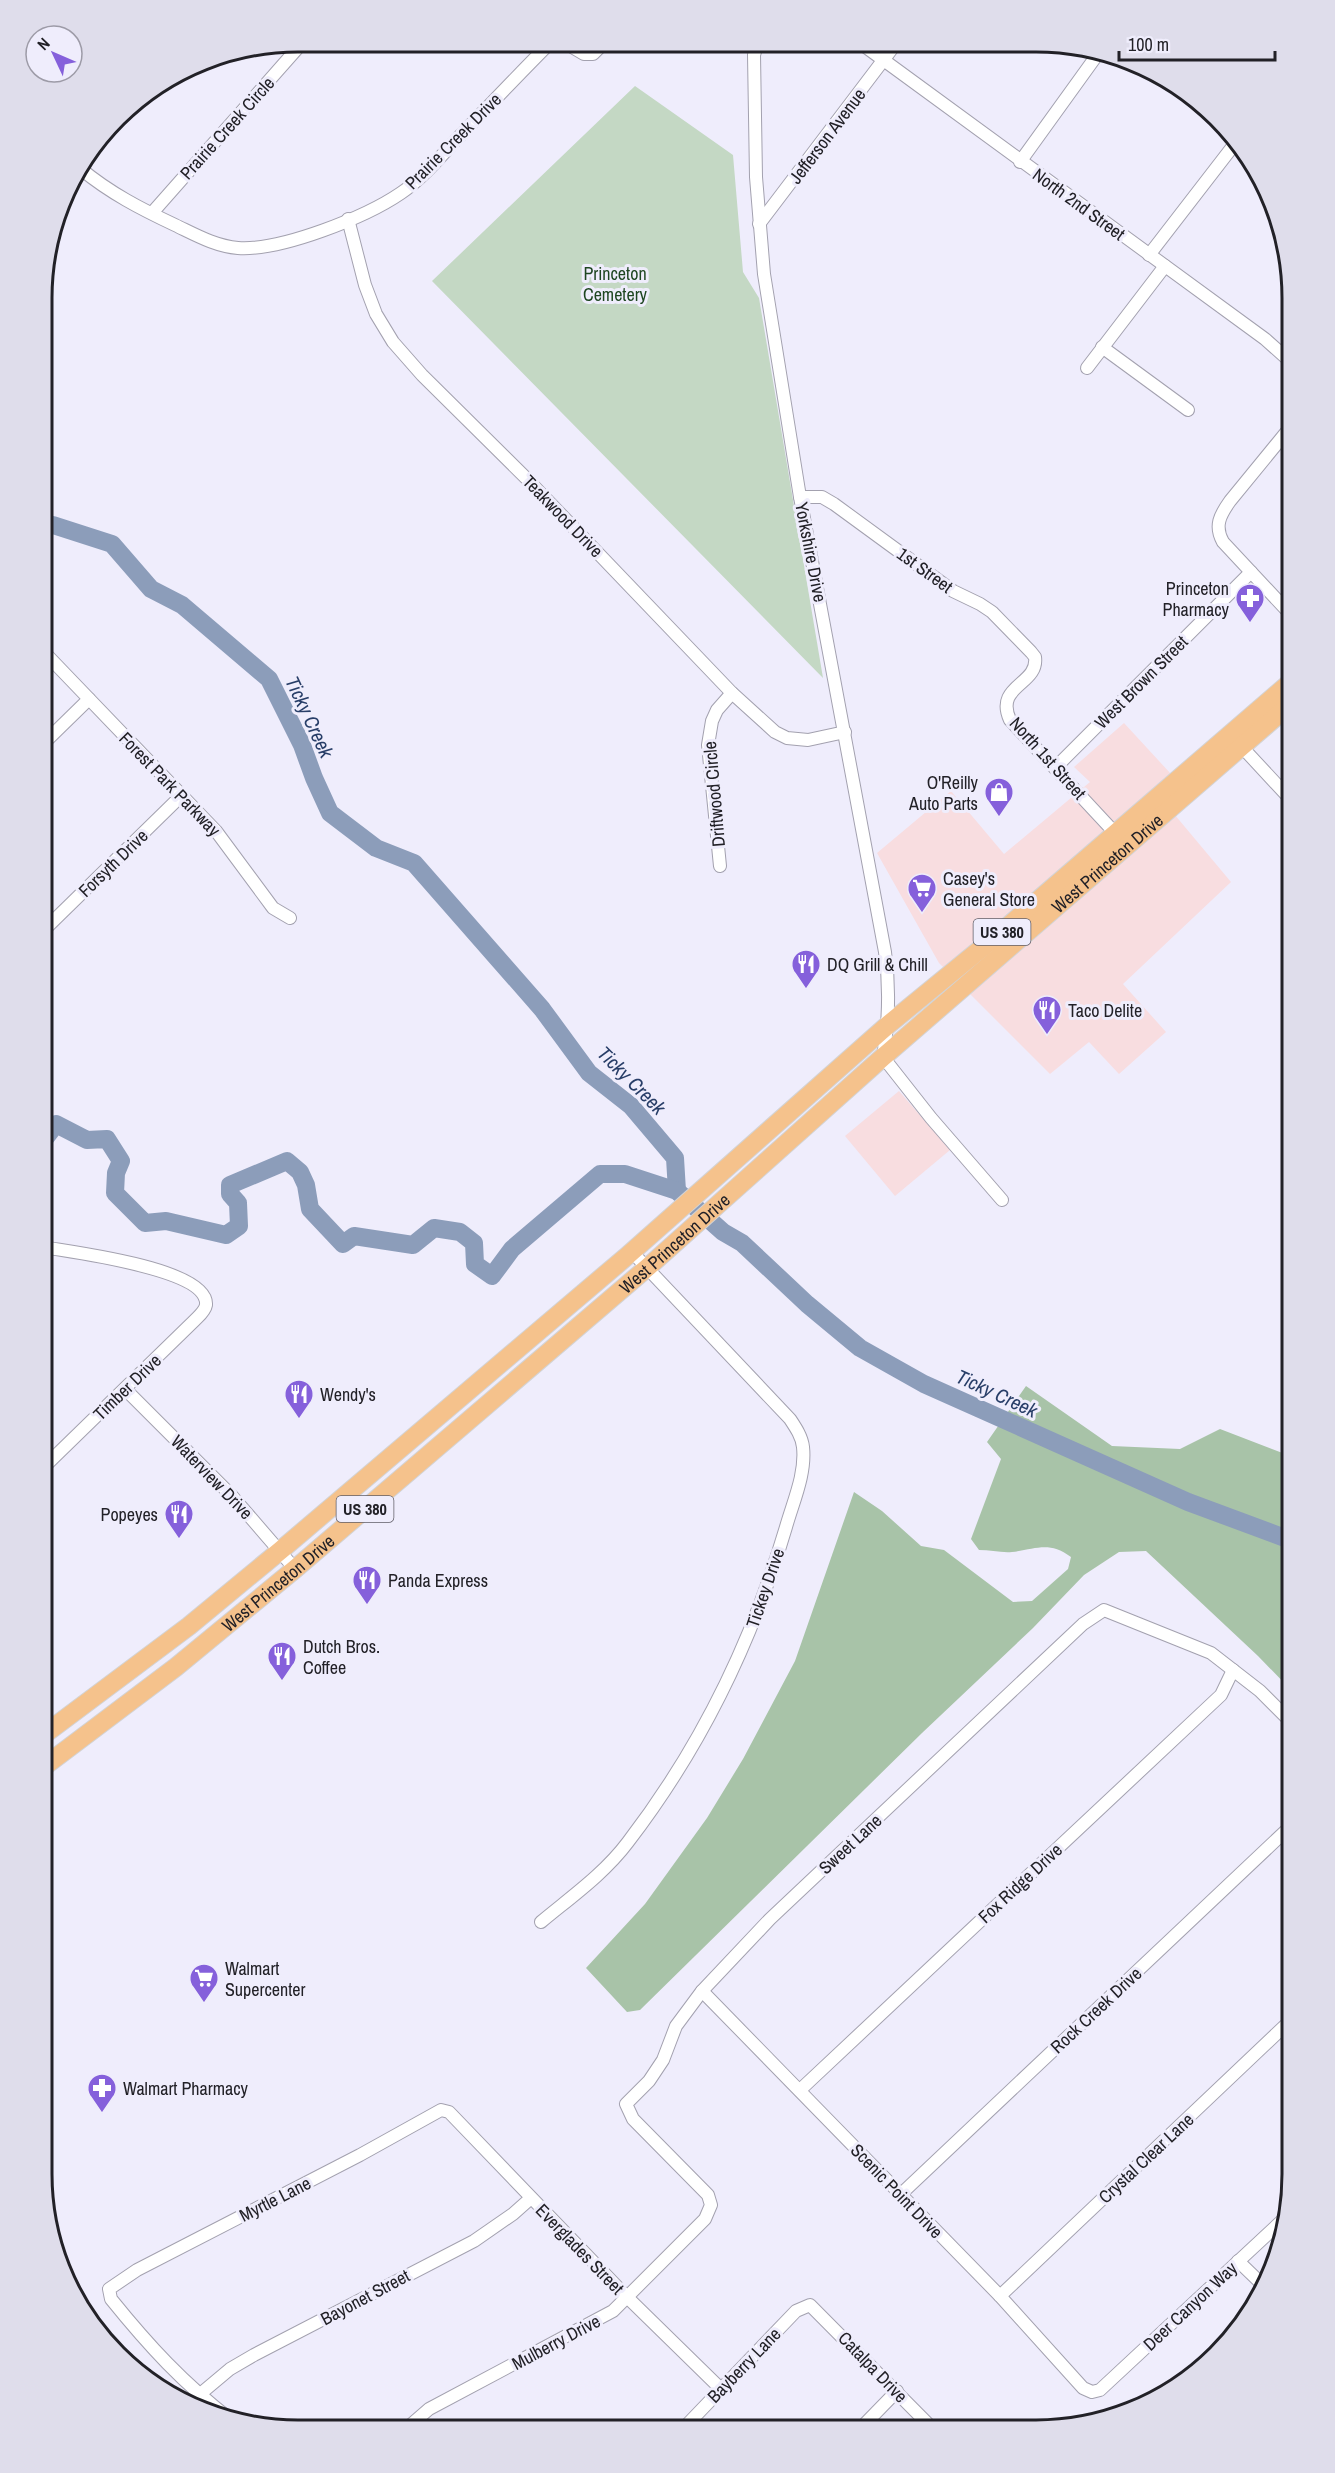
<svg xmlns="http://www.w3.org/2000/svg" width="1335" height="2473" font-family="'Archivo Narrow',sans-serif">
  <rect width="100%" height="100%" fill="#efedfc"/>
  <g fill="#f8dde0">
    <polygon points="1124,723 1171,774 1154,790 1231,882 1123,984 1166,1032 1119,1074 1089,1042 1050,1074 939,963 877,853 951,791 1004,854 1090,782 1074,767"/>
    <polygon points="899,1091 950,1150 895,1196 845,1136"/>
  </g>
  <polygon fill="#c4d8c4" points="635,86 733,155 743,272 759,298 823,678 432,281"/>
  <path fill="#a8c3a8" d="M1026,1386L1112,1446L1180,1449L1220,1429L1293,1457V1692L1258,1656L1146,1551L1119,1552L1084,1575L1033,1628L922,1733L640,2010L627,2012L586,1968L645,1904L707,1818L743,1759L795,1661L854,1492L882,1511L921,1546L944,1550L1013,1602L1032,1601L1068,1569L1071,1557C1049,1541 1037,1549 1012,1552C1002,1553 990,1550 979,1550L971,1539L1001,1459L987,1442Z"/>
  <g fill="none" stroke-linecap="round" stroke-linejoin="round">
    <g stroke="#8c9dba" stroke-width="18">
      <polyline points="44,526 53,525 112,544 151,589 182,605 269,679 302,745 314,778 330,813 376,848 414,863 542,1009 589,1073 631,1106 675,1158 677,1191"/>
      <polyline points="43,1141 56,1124 87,1140 107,1139 121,1161 116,1173 115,1193 145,1223 166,1221 226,1235 239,1226 238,1203 230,1194 230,1185 287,1161 300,1172 306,1185 310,1209 343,1244 354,1236 413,1245 434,1228 460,1232 474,1243 475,1264 492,1276 512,1249 600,1174 625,1174 677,1191 723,1232 742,1243 807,1304 860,1348 924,1384 1188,1502 1293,1541"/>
    </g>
    <g stroke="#a3a1af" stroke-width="14">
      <g id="minor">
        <polyline points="567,44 584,54 593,54 603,44"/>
        <path d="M757,45L754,55L756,177L764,274L800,497L885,952C890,988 889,1021 883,1057L931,1118L1002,1200"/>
        <polyline points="863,45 1265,339 1293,364"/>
        <polyline points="1020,162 1100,51"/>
        <path d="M81,169C110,193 141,209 175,225C196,235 215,246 238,248C281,251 366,217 401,193C422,179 440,157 457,139C488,107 518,75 549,44"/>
        <polyline points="152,213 303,42"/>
        <polyline points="348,219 365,285 376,314 393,342 422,375 528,480 732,693 775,732 787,738 808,740 845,732"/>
        <polyline points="759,224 894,46"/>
        <polyline points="1149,255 1237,141"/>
        <polyline points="1102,347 1188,410"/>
        <polyline points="1087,368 1165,266"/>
        <path d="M800,497H822L834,504L953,591L980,604L992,612L1031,652L1035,657C1039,685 994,685 1010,720L1116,834L1118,839"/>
        <path d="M1293,617L1223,542C1214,526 1220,515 1230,501L1293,424"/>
        <polyline points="44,652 216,831 273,908 290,918"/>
        <polyline points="44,743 89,699"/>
        <polyline points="1242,747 1293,802"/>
        <polyline points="1056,767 1251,572"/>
        <polyline points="720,866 708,745 712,721 717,710 732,693"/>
        <polyline points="43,931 182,795"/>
        <polyline points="125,1389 232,1496 295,1569"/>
        <path d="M43,1468L195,1320C199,1316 205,1311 206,1305C209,1268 69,1252 43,1247"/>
        <path d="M541,1922C571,1897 604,1874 628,1842C701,1747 752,1642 786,1527C793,1502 806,1474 803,1447C802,1437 796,1428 790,1419L632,1252"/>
        <polyline points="702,1991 1000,2296 1083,2388 1092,2392 1100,2390 1287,2216"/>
        <polyline points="800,2090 1221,1695 1233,1670"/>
        <polyline points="900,2195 1293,1824"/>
        <polyline points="1238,2261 1265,2287"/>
        <polyline points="1000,2296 1292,2019"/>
        <polyline points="199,2395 230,2369 254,2355 474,2241 513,2214 531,2198"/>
        <path d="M231,2420C183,2383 149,2346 111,2299L109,2289L137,2270L360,2155L441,2110L449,2112L628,2298L721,2389"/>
        <polyline points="406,2429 429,2409 613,2311 705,2219 711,2205 708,2195 633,2119 626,2104 649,2081 663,2060 676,2026 702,1991 770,1919 1083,1624 1104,1610 1211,1653 1260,1691 1293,1724"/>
        <polyline points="682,2430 796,2311 810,2305 935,2431"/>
        <polyline points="859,2430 897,2391"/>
      </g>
    </g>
    <g stroke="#d3d3d4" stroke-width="20">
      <g id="highway">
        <polyline points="42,1736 189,1626 281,1550 627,1256 889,1024 999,934 1293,680"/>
        <path id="s1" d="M42,1768L176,1667L295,1569L648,1267L883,1057L1293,702"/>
      </g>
    </g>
    <use href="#minor" stroke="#fff" stroke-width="12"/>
    <use href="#highway" stroke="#f5c28c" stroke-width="18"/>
  </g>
  <defs>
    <g id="pharmacy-pin" transform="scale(1.5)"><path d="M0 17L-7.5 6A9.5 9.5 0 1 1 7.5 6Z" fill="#8560db" stroke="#efedfc"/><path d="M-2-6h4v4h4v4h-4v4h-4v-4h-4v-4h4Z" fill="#fff"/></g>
    <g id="shop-pin" transform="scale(1.5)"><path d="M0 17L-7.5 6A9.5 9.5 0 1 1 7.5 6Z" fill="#8560db" stroke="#efedfc"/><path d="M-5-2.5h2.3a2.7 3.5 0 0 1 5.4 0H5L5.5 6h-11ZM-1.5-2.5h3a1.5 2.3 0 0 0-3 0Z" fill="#fff"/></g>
    <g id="supermarket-pin" transform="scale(1.5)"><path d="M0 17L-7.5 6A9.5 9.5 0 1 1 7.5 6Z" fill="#8560db" stroke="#efedfc"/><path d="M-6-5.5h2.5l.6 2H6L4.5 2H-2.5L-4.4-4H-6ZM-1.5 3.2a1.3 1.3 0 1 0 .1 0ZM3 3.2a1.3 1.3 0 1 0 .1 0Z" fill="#fff"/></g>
    <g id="restaurant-pin" transform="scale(1.5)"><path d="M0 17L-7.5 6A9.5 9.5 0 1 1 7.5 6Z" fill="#8560db" stroke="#efedfc"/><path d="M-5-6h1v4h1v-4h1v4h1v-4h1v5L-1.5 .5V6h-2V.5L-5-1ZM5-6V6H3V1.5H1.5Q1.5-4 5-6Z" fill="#fff"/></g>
  </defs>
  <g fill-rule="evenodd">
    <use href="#pharmacy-pin" x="1250" y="598"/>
    <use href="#shop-pin" x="999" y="792"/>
    <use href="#supermarket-pin" x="922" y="888"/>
    <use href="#restaurant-pin" x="806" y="964"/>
    <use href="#restaurant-pin" x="1047" y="1010"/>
    <use href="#restaurant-pin" x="299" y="1394"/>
    <use href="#restaurant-pin" x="179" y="1514"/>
    <use href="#restaurant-pin" x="367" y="1580"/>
    <use href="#restaurant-pin" x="282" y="1656"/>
    <use href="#supermarket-pin" x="204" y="1978"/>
    <use href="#pharmacy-pin" x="102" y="2088"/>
  </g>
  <g text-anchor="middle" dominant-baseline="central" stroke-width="6" stroke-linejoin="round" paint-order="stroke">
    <g fill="#efedfc" stroke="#605e67" stroke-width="1.5">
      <rect x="973.5" y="919" width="57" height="26" rx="4.5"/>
      <rect x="336.5" y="1496" width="57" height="26" rx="4.5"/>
    </g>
    <g font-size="16" font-weight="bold" fill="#222127">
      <text x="1002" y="932">US 380</text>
      <text x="365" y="1509">US 380</text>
    </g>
    <g font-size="18" fill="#222127" stroke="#efedfc">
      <text transform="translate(227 128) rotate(-48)">Prairie Creek Circle</text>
      <text transform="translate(827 136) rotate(-53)">Jefferson Avenue</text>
      <text transform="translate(453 141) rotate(-45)">Prairie Creek Drive</text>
      <text transform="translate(1079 204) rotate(36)">North 2nd Street</text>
      <text transform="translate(563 516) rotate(46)">Teakwood Drive</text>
      <text transform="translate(811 552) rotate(79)">Yorkshire Drive</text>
      <text transform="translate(925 570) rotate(36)">1st Street</text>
      <text transform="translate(1141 682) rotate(-45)">West Brown Street</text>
      <text transform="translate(1048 758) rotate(48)">North 1st Street</text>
      <text transform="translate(170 784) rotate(46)">Forest Park Parkway</text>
      <text transform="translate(714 794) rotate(-95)">Driftwood Circle</text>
      <text transform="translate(113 863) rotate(-44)">Forsyth Drive</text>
      <text stroke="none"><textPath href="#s1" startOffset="1398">West Princeton Drive</textPath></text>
      <text stroke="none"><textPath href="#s1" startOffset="822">West Princeton Drive</textPath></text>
      <text transform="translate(127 1387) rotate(-44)">Timber Drive</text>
      <text transform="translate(212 1477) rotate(46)">Waterview Drive</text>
      <text stroke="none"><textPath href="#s1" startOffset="300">West Princeton Drive</textPath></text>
      <text transform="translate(765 1588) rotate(-71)">Tickey Drive</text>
      <text transform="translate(850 1844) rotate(-43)">Sweet Lane</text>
      <text transform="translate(1020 1883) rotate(-43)">Fox Ridge Drive</text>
      <text transform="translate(1096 2010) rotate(-43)">Rock Creek Drive</text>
      <text transform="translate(1146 2158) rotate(-43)">Crystal Clear Lane</text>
      <text transform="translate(897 2191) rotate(46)">Scenic Point Drive</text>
      <text transform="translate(275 2199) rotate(-27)">Myrtle Lane</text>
      <text transform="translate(580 2249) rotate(46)">Everglades Street</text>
      <text transform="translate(365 2297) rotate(-28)">Bayonet Street</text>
      <text transform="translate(1190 2306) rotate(-43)">Deer Canyon Way</text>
      <text transform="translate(556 2342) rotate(-28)">Mulberry Drive</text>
      <text transform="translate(744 2365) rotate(-46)">Bayberry Lane</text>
      <text transform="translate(873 2367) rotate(46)">Catalpa Drive</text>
    </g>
    <g font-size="18" fill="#1e4621" stroke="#efedfc">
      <text x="615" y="273">Princeton<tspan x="615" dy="21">Cemetery</tspan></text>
    </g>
    <g font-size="18" fill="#222127" stroke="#efedfc" text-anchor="start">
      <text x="1229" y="588" text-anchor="end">Princeton<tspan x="1229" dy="21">Pharmacy</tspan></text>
      <text x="978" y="782" text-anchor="end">O'Reilly<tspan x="978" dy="21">Auto Parts</tspan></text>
      <text x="943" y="878">Casey's<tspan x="943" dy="21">General Store</tspan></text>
      <text x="827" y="964">DQ Grill &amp; Chill</text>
      <text x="1068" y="1010">Taco Delite</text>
      <text x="320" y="1394">Wendy's</text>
      <text x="158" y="1514" text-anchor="end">Popeyes</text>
      <text x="388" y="1580">Panda Express</text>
      <text x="303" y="1646">Dutch Bros.<tspan x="303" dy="21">Coffee</tspan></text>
      <text x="225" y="1968">Walmart<tspan x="225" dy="21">Supercenter</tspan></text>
      <text x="123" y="2088">Walmart Pharmacy</text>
    </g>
    <g font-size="20" font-style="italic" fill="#283e68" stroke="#efedfc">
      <text transform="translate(310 717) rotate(65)">Ticky Creek</text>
      <text transform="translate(632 1080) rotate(45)">Ticky Creek</text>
      <text transform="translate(997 1393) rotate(25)">Ticky Creek</text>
    </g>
  </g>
  <path d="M0 0H1335V2473H0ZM298 52H1036A246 246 0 0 1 1282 298V2174A246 246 0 0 1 1036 2420H298A246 246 0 0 1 52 2174V298A246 246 0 0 1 298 52Z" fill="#dfddeb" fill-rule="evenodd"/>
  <path fill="none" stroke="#222127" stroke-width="3" d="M298 52H1036A246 246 0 0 1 1282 298V2174A246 246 0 0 1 1036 2420H298A246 246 0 0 1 52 2174V298A246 246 0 0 1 298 52Z"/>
  <g transform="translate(54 54) rotate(314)"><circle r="28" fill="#efedfc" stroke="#9d9ba7" stroke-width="1.5"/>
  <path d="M0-4.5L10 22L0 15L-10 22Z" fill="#8560db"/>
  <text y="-9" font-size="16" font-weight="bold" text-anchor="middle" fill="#222127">N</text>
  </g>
  <path d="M1119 51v9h156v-9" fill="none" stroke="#222127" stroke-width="3"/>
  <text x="1128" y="51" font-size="18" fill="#222127" stroke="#efedfc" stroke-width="4.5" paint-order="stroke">100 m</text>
</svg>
